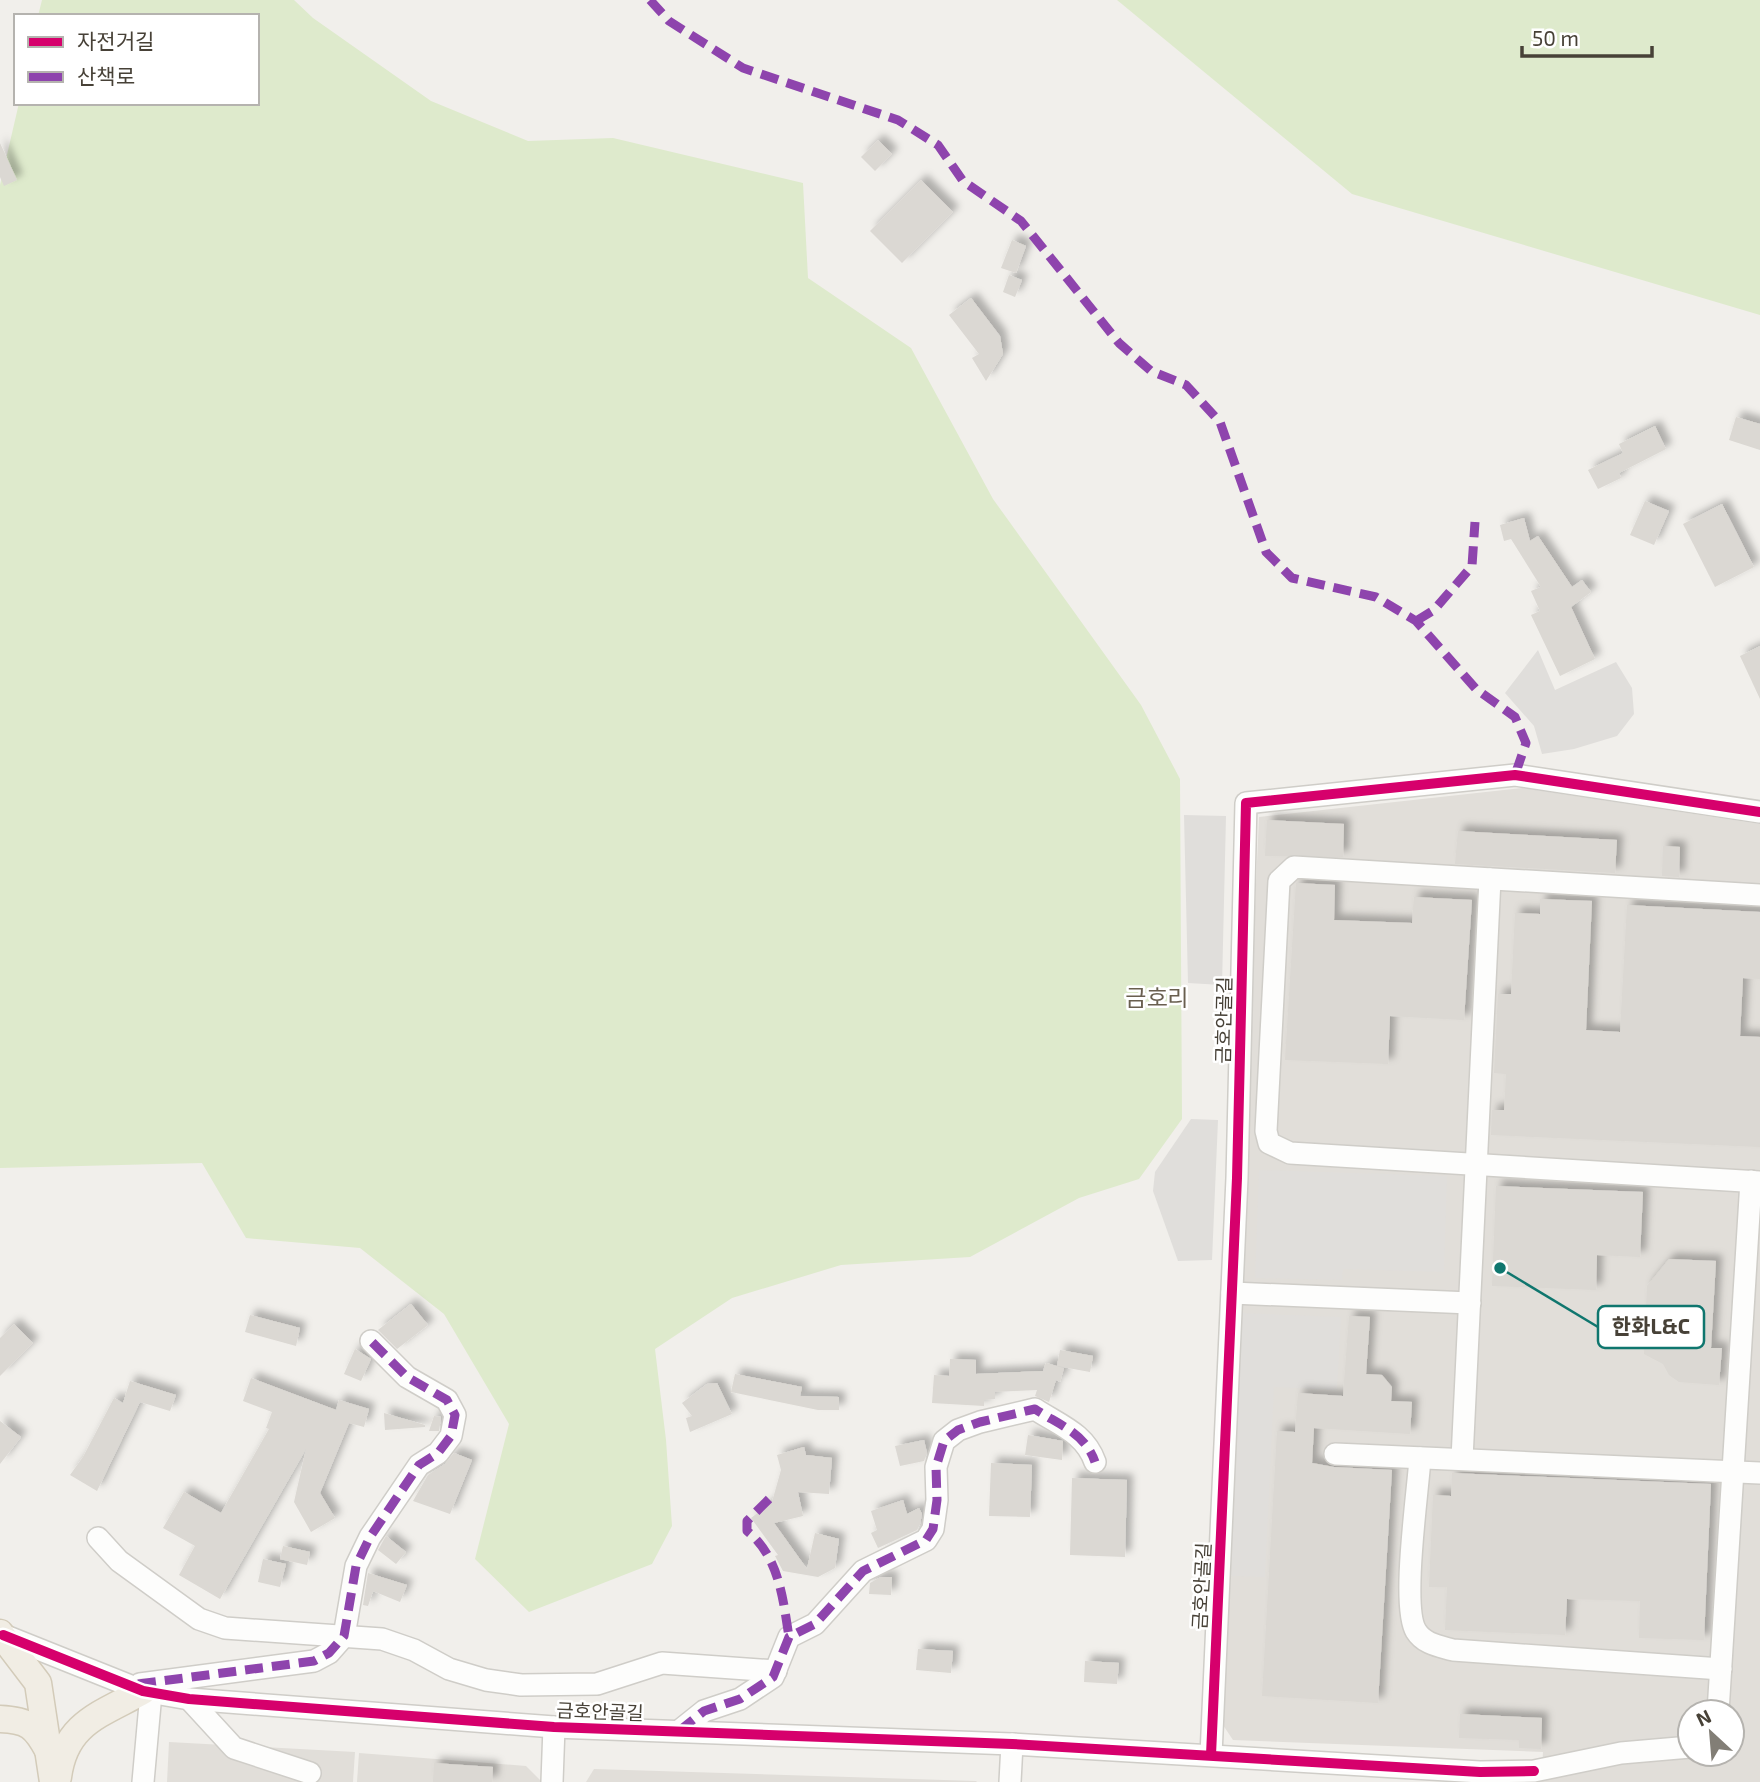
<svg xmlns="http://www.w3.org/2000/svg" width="1760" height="1782" font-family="'Exo 2','Noto Sans KR',sans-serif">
  <defs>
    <filter id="shadow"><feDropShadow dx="6" dy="-6" stdDeviation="3.5" flood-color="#0004"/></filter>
  </defs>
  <rect width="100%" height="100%" fill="#f1efeb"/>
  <g fill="#e1ded9" fill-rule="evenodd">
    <path d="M1522,788L1760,824V1782H1541L1543,1752L1233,1740L1219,1719L1259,817ZM1690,1712H1732V1754H1690Z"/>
    <polygon points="169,1742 355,1752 353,1782 167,1782"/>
    <polygon points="359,1753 526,1766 542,1782 357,1782"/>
    <polygon points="594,1769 976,1781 977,1782 586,1782"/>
  </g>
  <g fill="#deeacc">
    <polygon points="42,0 294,0 313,18 431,101 528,141 613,138 803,183 808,278 911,348 993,499 1141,705 1180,779 1182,1119 1139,1179 1079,1198 970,1257 841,1265 732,1298 655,1349 666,1440 672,1526 652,1564 529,1612 475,1559 509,1424 444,1314 360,1248 246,1238 202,1163 0,1168 0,185 19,103 257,103 257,16 38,16"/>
    <polygon points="1117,0 1760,0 1760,315 1352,194"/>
  </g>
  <g fill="#e0dedb">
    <polygon points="1538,650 1555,690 1616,662 1632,688 1634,714 1617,736 1574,749 1542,754 1534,726 1505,693"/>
    <polygon points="1184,815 1226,816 1222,985 1188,983"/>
    <polygon points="1191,1119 1218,1120 1212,1260 1178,1261 1153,1191 1155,1172"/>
    <polygon points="1259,1170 1447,1176 1444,1272 1343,1269 1342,1280 1255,1278"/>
    <polygon points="1239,1313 1341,1317 1337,1390 1274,1387 1265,1577 1227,1576"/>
  </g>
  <g fill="#dbd8d3" filter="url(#shadow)">
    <polygon points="878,140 892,154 875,171 861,157"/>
    <polygon points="0,143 17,180 4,186 0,177"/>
    <polygon points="921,180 953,212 902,263 870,231"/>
    <polygon points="1012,240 1026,246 1016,273 1001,268"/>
    <polygon points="1009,275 1022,280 1015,297 1003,292"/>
    <polygon points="971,298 1000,336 1003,354 986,381 972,358 979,354 949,315"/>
    <polygon points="1736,417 1760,424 1760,450 1729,440"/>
    <polygon points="1655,426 1666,449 1619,473 1621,478 1598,489 1588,470 1623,453 1619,444"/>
    <polygon points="1645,501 1669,511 1654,545 1630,535"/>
    <polygon points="1722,504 1754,567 1715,587 1683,524"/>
    <polygon points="1524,518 1530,541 1538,536 1572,587 1582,580 1591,592 1571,607 1595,659 1560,676 1531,615 1540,611 1531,591 1541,587 1511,539 1504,541 1500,525"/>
    <polygon points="1760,646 1760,699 1740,656"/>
    <polygon points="1267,820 1344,824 1343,857 1265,856"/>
    <polygon points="1458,831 1617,840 1615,873 1455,864"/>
    <polygon points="1663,846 1680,847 1679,877 1662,876"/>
    <polygon points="1296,883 1335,885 1334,920 1412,923 1414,897 1472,900 1464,1020 1390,1016 1388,1064 1285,1060"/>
    <polygon points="1540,899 1592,901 1586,1030 1620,1032 1627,905 1760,912 1760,979 1743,978 1740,1036 1760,1037 1760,1147 1491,1135 1492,1110 1504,1110 1506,1074 1494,1073 1498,994 1511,994 1515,913 1540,914"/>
    <polygon points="1496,1186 1643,1192 1640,1257 1597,1255 1596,1290 1492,1286"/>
    <polygon points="1669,1259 1716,1261 1711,1348 1722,1348 1719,1385 1679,1382 1669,1375 1663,1364 1644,1354 1647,1286"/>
    <polygon points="411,1304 428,1325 397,1349 378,1330"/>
    <polygon points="250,1315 300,1328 296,1346 245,1332"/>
    <polygon points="1349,1316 1370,1317 1366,1374 1382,1375 1392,1387 1391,1401 1412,1402 1410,1434 1314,1428 1312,1463 1334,1467 1392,1470 1378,1703 1262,1696 1277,1431 1295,1432 1298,1393 1343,1396"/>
    <polygon points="14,1324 33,1343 0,1376 0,1338"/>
    <polygon points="355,1349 371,1359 361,1381 344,1374"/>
    <polygon points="1060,1350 1093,1356 1090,1372 1057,1366"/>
    <polygon points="950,1359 976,1360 976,1374 1043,1371 1046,1363 1064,1368 1060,1382 1056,1380 1049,1402 1035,1396 1037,1390 995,1392 995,1399 984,1400 984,1406 932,1403 934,1375 949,1376"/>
    <polygon points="735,1374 802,1387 800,1396 839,1397 839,1410 818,1410 731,1392"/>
    <polygon points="251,1378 336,1410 339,1400 369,1409 364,1427 349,1423 320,1493 335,1518 311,1532 294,1502 306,1449 220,1599 179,1575 195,1546 163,1528 184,1492 221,1513 269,1429 266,1428 272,1412 243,1401"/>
    <polygon points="130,1381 176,1395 170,1411 140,1402 97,1491 70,1475 83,1457 114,1398 123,1403"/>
    <polygon points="717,1383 732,1414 690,1432 686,1418 692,1416 682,1403 707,1384"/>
    <polygon points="384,1413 425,1425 425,1427 385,1430"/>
    <polygon points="434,1416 441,1417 439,1431 429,1431"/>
    <polygon points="0,1421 21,1437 0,1464"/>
    <polygon points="1028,1435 1063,1441 1062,1460 1025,1455"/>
    <polygon points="924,1440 927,1453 924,1461 900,1466 895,1446"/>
    <polygon points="804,1447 806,1455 832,1458 829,1494 798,1492 803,1516 774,1523 807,1569 815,1533 839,1539 835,1568 818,1577 783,1571 775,1556 778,1555 751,1518 772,1502 781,1470 777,1455"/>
    <polygon points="454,1453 472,1460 450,1514 413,1501 428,1475 445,1464"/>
    <polygon points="991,1463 1032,1465 1030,1517 989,1516"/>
    <polygon points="1452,1473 1711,1484 1704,1640 1639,1638 1640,1601 1567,1599 1565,1635 1445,1630 1447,1587 1429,1587 1433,1495 1451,1496"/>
    <polygon points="1072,1478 1127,1480 1125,1557 1070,1555"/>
    <polygon points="903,1500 907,1514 919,1508 922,1514 920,1524 917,1530 878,1548 871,1533 877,1530 871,1511"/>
    <polygon points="386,1536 406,1552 396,1564 378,1550"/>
    <polygon points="283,1546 310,1552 307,1565 280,1559"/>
    <polygon points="263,1559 286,1564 280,1587 258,1582"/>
    <polygon points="368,1573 407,1585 400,1602 373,1591 368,1606 363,1605"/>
    <polygon points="881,1577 892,1577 891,1595 869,1594 870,1583"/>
    <polygon points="918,1649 953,1651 951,1673 916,1670"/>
    <polygon points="1085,1661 1119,1663 1117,1684 1084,1682"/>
    <polygon points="1460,1714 1542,1718 1541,1749 1519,1748 1519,1740 1459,1738"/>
    <polygon points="434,1763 493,1767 492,1782 433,1782"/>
  </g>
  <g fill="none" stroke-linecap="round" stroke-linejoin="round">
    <g stroke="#cfcdc8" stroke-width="24">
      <g id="minor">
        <polyline points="1760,895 1294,867 1279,881 1266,1131 1269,1143 1290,1153 1760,1182"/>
        <polyline points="1232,1293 1470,1303"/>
        <polyline points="1335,1454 1760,1473"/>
        <path d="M1420,1458C1418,1492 1401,1606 1416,1631C1424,1644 1439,1646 1453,1650L1721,1669"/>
        <polyline points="1462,1459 1490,879"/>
        <polyline points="98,1538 119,1561 199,1619 225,1628 382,1639 414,1650 449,1669 486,1680 521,1685 597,1684 662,1663 776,1671"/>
        <polyline points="3,1635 143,1691 189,1699 554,1727 1012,1744 1480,1772 1534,1771 1621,1753 1690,1747"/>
        <polyline points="140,1684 314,1661 329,1653 344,1636 356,1566 370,1537 419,1465 438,1453 451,1436 455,1415 447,1400 407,1377 371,1341"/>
        <polyline points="189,1699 234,1748 310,1773"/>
        <polyline points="1718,1712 1751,1181"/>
        <path d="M679,1731L704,1711L740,1699L773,1677L789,1637L815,1624L863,1571L926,1540L933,1529L937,1500L936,1467L944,1441L958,1430L980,1422L1035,1409C1059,1425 1085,1433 1095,1462"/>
        <polyline points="1211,1755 1237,1178 1246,803 1515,775 1760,812"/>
        <polyline points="143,1782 151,1693"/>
        <polyline points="552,1782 554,1727"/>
        <polyline points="1010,1782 1012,1744"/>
      </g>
    </g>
    <g stroke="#d3cbb9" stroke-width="29">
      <g id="major">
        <polyline points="0,1633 38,1683 53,1782"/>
        <path d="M0,1719C28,1720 35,1726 48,1750"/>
        <path d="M58,1777C65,1723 100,1715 143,1691"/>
      </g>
    </g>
    <use href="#minor" stroke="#fdfdfc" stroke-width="21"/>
    <use href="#major" stroke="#f1ede4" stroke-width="26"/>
    <g stroke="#8e44ad" stroke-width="9" stroke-dasharray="18 9" stroke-linecap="butt">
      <polyline points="650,0 669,21 743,68 898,120 938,145 963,181 1021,221 1119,343 1151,371 1186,385 1220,422 1266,552 1292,578 1376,597 1416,621 1476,689 1515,717 1526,743 1515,775"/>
      <polyline points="1416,621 1434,610 1472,566 1475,522"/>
      <path d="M769,1499L747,1521V1531C779,1556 783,1599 789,1637"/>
      <polyline points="138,1684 314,1661 329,1653 344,1636 356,1566 370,1537 419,1465 438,1453 451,1436 455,1415 447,1400 407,1377 371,1341"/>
      <path d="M679,1731L704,1711L740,1699L773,1677L789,1637L815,1624L863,1571L926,1540L933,1529L937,1500L936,1467L944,1441L958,1430L980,1422L1035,1409C1059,1425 1085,1433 1095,1462"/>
    </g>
    <g stroke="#fff" stroke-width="15">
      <g id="cycleway">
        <polyline points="3,1635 143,1691 189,1699 554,1727 1012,1744 1480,1772 1534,1771"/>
        <polyline points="1211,1755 1237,1178 1246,803 1515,775 1760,812"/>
      </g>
    </g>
    <use href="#cycleway" stroke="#d6006c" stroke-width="10"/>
  </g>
  <g text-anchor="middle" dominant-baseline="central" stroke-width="5" stroke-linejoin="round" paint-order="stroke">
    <g font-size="19" fill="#474137" stroke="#fff">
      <text transform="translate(1223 1020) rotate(-89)">금호안골길</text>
      <text transform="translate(1201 1586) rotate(-87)">금호안골길</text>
      <text transform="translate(600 1711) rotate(2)">금호안골길</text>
    </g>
    <g font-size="23" fill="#695f4f" stroke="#fff">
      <text x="1157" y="997">금호리</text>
    </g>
  </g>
  <path fill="none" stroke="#0f766e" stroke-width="2.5" d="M1500 1268L1598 1327"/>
  <circle fill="#0f766e" stroke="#fff" stroke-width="2.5" cx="1500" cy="1268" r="7"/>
  <rect fill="#fff" stroke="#0f766e" stroke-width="2.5" x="1598" y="1306" width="106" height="42" rx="7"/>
  <g font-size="21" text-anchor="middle" font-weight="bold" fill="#474137">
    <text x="1651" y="1334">한화L&amp;C</text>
  </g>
  <rect x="14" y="14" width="245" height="91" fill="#ffffff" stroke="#b5b3af" stroke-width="2"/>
  <rect x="28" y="37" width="35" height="10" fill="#d6006c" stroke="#b5b3af" stroke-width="2"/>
  <text x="77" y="49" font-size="21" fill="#474137">자전거길</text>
  <rect x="28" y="72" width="35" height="10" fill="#8e44ad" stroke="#b5b3af" stroke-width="2"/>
  <text x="77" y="84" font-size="21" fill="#474137">산책로</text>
  <g transform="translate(1711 1733) rotate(334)"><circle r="33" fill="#ffffff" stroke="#b5b3af" stroke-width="2"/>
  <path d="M0-5L12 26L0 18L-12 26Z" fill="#827e76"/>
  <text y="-10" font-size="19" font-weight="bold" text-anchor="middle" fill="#474137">N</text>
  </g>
  <path d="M1522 46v10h130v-10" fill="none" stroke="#474137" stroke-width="3.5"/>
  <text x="1532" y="46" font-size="21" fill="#474137" stroke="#ffffff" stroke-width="5" paint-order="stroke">50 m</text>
</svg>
